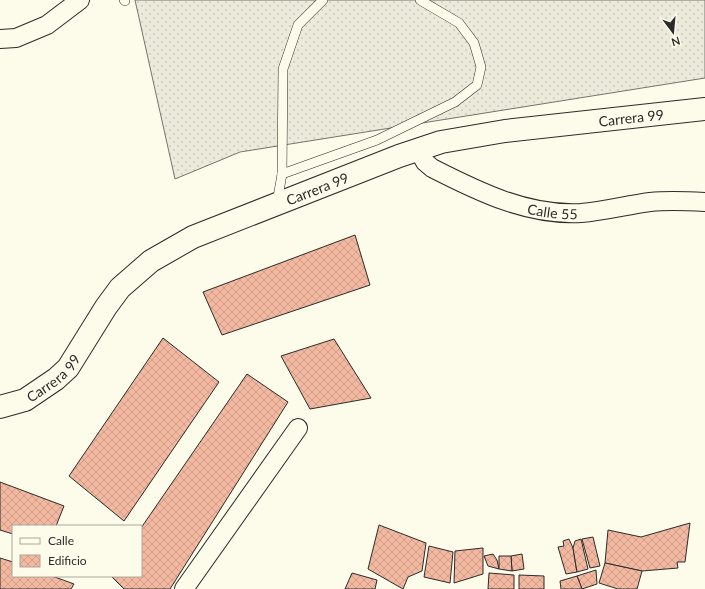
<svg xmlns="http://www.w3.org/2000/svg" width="705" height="589" font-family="Lato,sans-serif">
  <defs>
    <pattern id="grass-dots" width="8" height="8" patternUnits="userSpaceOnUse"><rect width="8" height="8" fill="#ecebdb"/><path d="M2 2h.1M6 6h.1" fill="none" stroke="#cbcabc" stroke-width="1.8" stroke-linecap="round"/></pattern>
    <pattern id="building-cross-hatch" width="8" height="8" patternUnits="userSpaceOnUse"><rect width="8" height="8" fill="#f2b8a0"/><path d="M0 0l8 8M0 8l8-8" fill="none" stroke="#d09e8a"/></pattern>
  </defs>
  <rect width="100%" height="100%" fill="#fdfbea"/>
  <polygon fill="url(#grass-dots)" stroke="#74746e" points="135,0 705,0 705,78 240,152 175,179"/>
  <g fill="url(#building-cross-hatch)" stroke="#2b2b2b">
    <polygon points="355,235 370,285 222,335 203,292"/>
    <polygon points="163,338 219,382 124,521 69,476"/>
    <polygon points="334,339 371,398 310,409 281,356"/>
    <polygon points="247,374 288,402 170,589 124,589 111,576 141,576 141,528"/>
    <polygon points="0,482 64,506 56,526 13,526 13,534 0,530"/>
    <polygon points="690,523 685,562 677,562 678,568 642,571 605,563 608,530 641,537"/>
    <polygon points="379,525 426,543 422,571 408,577 403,589 368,569"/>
    <polygon points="593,537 600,566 590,568 582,539"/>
    <polygon points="569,539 573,548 577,572 566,574 558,547 564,546 563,541"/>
    <polygon points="581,539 588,569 577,572 573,548 575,541"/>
    <polygon points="429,546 453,552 450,583 424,577"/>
    <polygon points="483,548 483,574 454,583 455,551"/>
    <polygon points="493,554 497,560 499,569 488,566 484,556"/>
    <polygon points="522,554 524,569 512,571 511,556"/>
    <polygon points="499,556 511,556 512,571 499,569"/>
    <polygon points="0,558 13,562 13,576 52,576 74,584 71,589 0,589"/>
    <polygon points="605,563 642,571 637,589 618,589 599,583"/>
    <polygon points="596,570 597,584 582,589 577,576"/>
    <polygon points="352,573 377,580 375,589 345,589"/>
    <polygon points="489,573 514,575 514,589 488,589"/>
    <polygon points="519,575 544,576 544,589 519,589"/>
    <polygon points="577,576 582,589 561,589 560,581"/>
  </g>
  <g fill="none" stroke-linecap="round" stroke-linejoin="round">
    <g stroke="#2b2b2b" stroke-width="10">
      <g id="lane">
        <polyline points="124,0 125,1"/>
        <polyline points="282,174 377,140 455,102 477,85 481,67 474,43 459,23 420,0"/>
        <polyline points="277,203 282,174 283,69 298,25 323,0"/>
      </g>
    </g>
    <g stroke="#2b2b2b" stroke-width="20">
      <g id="street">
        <polyline points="0,39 16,38 47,25 80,0"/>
        <path id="s1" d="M418,149L425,162L432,168C479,192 528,216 581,213C605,211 627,205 650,202C669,200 687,201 705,202"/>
        <polyline points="184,589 298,428"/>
      </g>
    </g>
    <g stroke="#2b2b2b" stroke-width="24">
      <g id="secondary">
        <path id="s2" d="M0,407L25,400L56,379L68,368L106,307L120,288L151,261L193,237L399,156L441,142L505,131L705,109"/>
      </g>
    </g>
    <use href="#lane" stroke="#fdfbea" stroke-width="9"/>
    <use href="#street" stroke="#fdfbea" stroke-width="18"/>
    <use href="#secondary" stroke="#fdfbea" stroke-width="22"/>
  </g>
  <g text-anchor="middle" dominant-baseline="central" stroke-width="3" stroke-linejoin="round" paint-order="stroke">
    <g font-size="14" fill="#2b2b2b" stroke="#fdfbea">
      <text stroke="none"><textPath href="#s2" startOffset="722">Carrera 99</textPath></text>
      <text stroke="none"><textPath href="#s2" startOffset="398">Carrera 99</textPath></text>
      <text stroke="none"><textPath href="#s1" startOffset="153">Calle 55</textPath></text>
      <text stroke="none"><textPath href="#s2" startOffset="62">Carrera 99</textPath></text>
    </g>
  </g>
  <rect x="12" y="525" width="130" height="52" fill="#fdfbea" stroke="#a9a89e"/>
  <rect x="20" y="538" width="20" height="6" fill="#fdfbea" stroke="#a9a89e"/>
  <text x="48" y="545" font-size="12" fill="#2b2b2b">Calle</text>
  <rect x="20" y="555" width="20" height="12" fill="url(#building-cross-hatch)" stroke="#a9a89e"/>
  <text x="48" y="565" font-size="12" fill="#2b2b2b">Edificio</text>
  <g transform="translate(673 32) rotate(164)" stroke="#fdfbea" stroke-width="3" paint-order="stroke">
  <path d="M0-3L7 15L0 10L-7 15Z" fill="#2b2b2b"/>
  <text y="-6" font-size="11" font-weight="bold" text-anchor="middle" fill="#2b2b2b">N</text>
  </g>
</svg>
